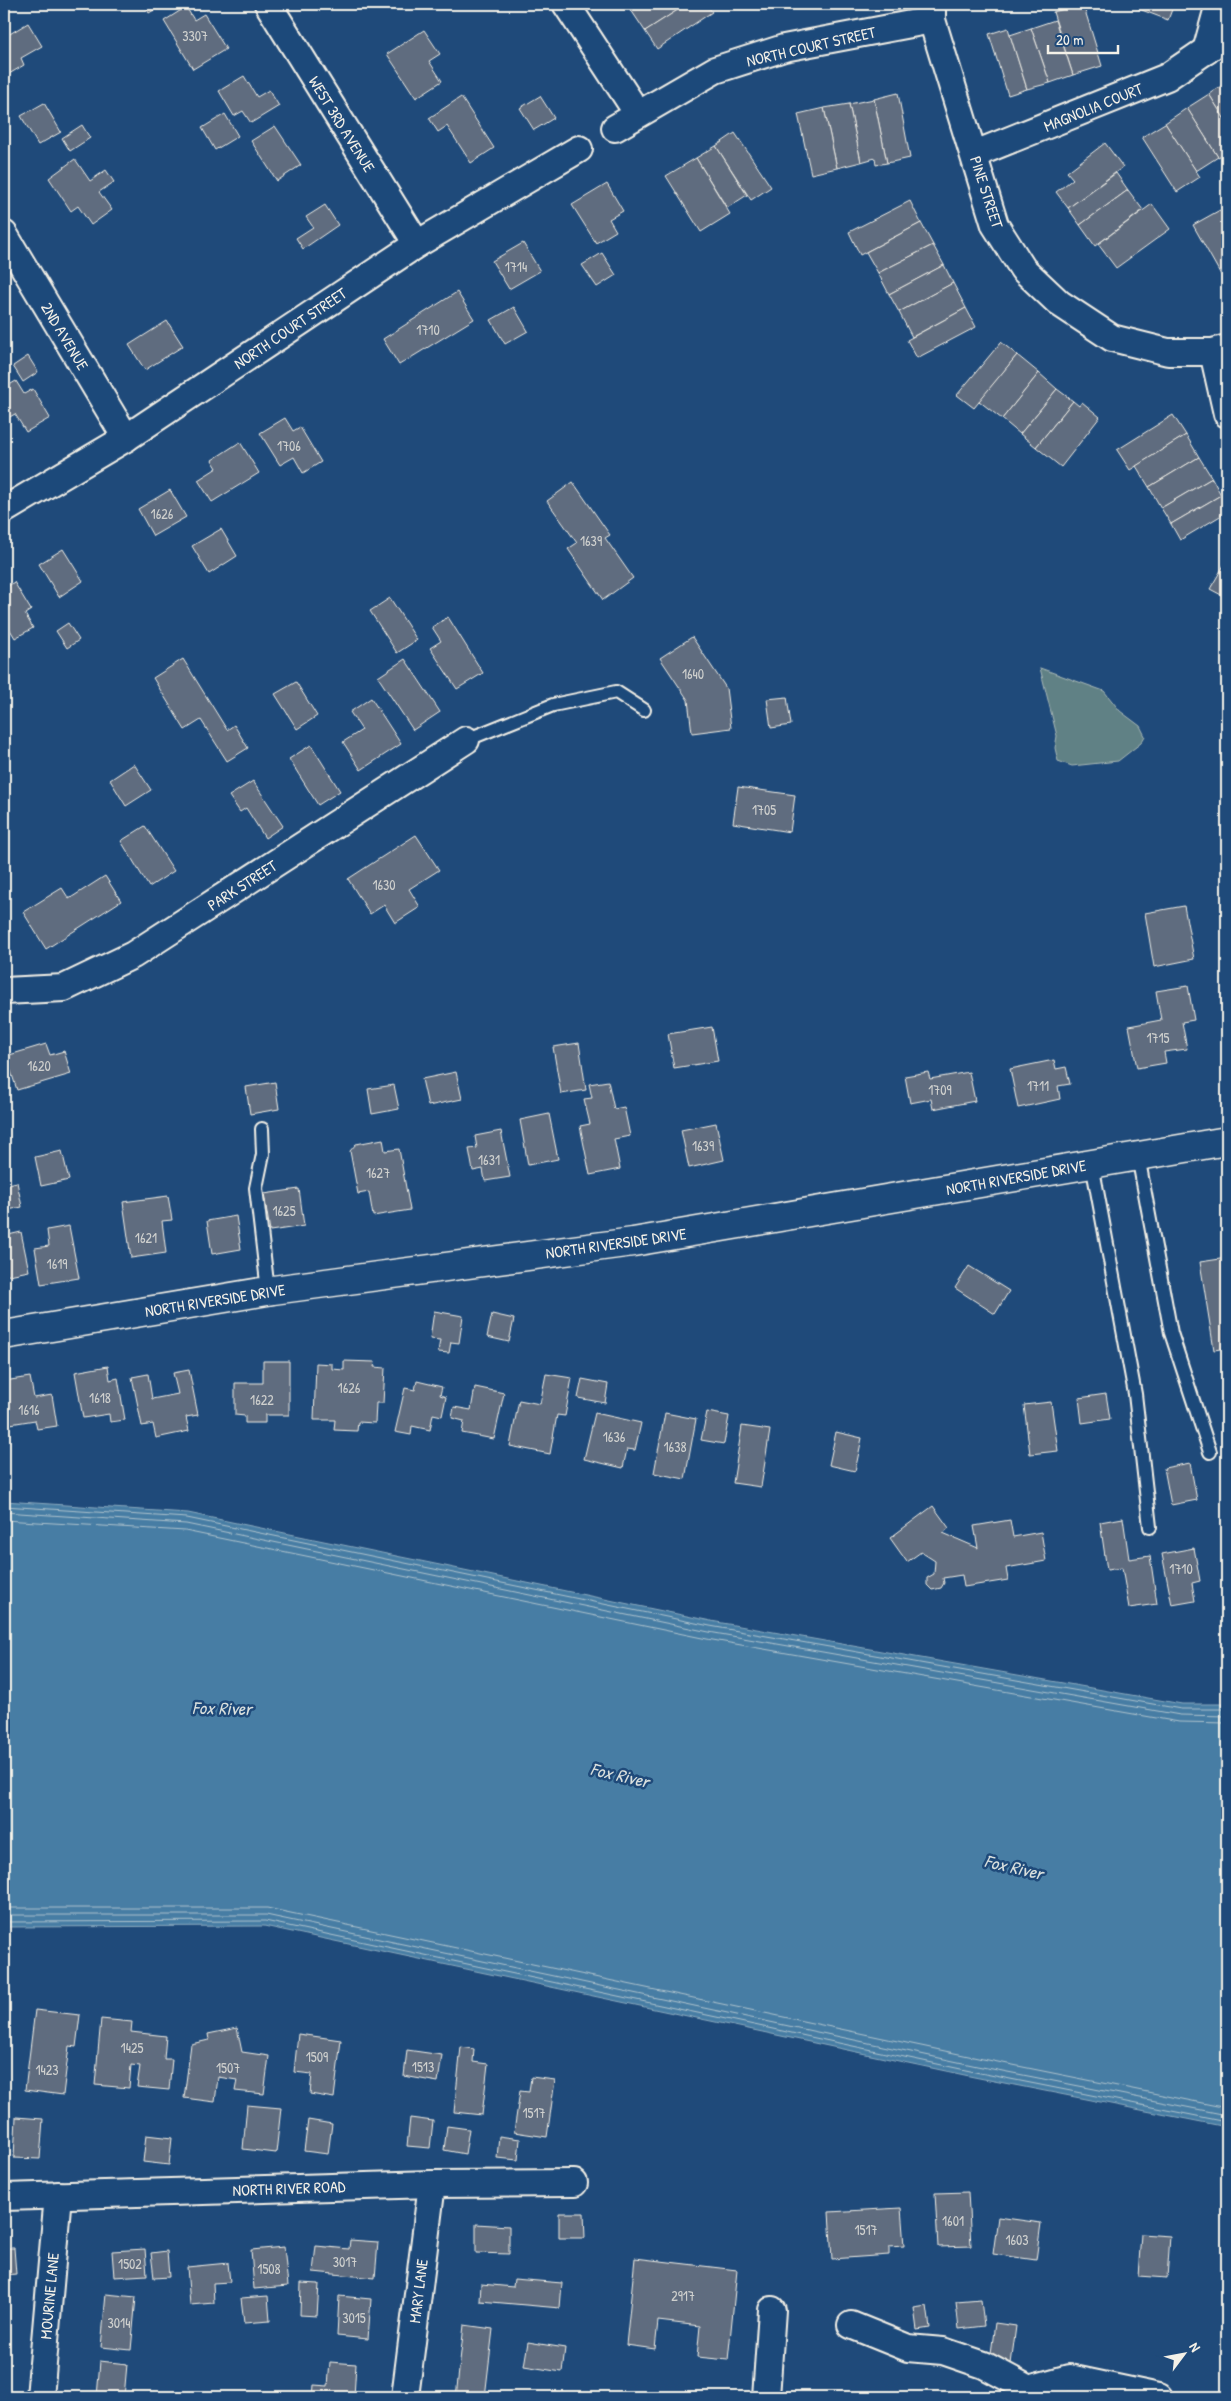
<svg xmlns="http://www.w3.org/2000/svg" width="1231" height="2401" font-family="'Patrick Hand',sans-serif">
  <rect width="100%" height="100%" fill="#1f4a7a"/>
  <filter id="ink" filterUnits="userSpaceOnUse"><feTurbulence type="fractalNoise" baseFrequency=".02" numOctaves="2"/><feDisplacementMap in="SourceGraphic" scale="10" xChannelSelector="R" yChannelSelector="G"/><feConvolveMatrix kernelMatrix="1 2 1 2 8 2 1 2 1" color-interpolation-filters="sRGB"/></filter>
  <g filter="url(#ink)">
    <polygon fill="#608185" stroke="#aab9b6" points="1040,668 1104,691 1120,711 1140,726 1145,736 1141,743 1118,761 1072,766 1058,761 1055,748 1057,736"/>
    <polygon fill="#477da4" stroke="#8cabbf" points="4,1501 188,1513 711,1621 1182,1704 1227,1704 1227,2127 974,2077 264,1926 4,1927"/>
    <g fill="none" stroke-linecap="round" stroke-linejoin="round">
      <g stroke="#afc3cd" stroke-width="1">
        <polyline points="4,1506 187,1518 710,1626 1181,1709 1227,1709"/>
        <polyline points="4,1512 186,1524 709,1632 1180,1715 1227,1716"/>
        <polyline points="4,1520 185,1531 707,1639 1179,1722 1227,1723"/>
        <polyline points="4,1908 267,1908 978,2058 1227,2108"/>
        <polyline points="4,1915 266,1915 977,2066 1227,2115"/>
        <polyline points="4,1922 265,1921 975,2072 1227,2122"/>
      </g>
    </g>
    <g fill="#5f6c7f" stroke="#f4f1e8">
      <polygon points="144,4 164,4 149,13"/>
      <polygon points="627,4 687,4 645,31"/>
      <polygon points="687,4 706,4 712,12 657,49 645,31"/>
      <polygon points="1083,4 1102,66 1073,75 1053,12"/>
      <polygon points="1126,4 1174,4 1168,20"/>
      <polygon points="186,7 194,20 204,14 226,49 193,69 164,21"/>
      <polygon points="1055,20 1073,75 1050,83 1031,28"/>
      <polygon points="28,23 42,46 21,58 24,65 4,77 4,29 8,35"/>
      <polygon points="1008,28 1027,89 1008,95 989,34"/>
      <polygon points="1031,28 1050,83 1027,89 1010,35"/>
      <polygon points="424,30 440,54 429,61 442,81 416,98 387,54"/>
      <polygon points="244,76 257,97 269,90 279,106 251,123 243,111 234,116 219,91"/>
      <polygon points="1227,82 1227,123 1209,94"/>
      <polygon points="898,93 910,158 887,163 874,99"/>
      <polygon points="1209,94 1227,123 1227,152 1218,157 1187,108"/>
      <polygon points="540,96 554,118 534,130 520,108"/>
      <polygon points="461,97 494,148 471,163 447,126 438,132 429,118"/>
      <polygon points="874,99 887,163 876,165 875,158 861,162 849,104"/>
      <polygon points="44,103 61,132 38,145 21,116"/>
      <polygon points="849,104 861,162 837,168 824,108"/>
      <polygon points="824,108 837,168 811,174 798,114"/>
      <polygon points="1187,108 1218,157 1196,171 1165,123"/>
      <polygon points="225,114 238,136 215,150 202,128"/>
      <polygon points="1165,123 1200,177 1177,192 1142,137"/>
      <polygon points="82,125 90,138 70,151 62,138"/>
      <polygon points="275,126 301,165 277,181 251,141"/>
      <polygon points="735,133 771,187 751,200 716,146"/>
      <polygon points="1105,143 1123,167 1068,208 1056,192 1073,179 1067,172"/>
      <polygon points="716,146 747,195 727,208 696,158"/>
      <polygon points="696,158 730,214 701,232 666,176"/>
      <polygon points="75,159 90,181 106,170 114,182 99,192 112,210 91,225 78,206 71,211 49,178"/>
      <polygon points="1116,173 1128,190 1080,225 1068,208"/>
      <polygon points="607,184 623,211 609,219 616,231 596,243 572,205"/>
      <polygon points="1128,190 1143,210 1095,246 1080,225"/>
      <polygon points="910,201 921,223 860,255 849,232"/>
      <polygon points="1152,204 1170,229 1116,268 1098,244"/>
      <polygon points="325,205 338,225 303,249 296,238 313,227 306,217"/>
      <polygon points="1220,210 1227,223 1227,281 1225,282 1193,225"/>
      <polygon points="921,223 933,245 878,273 866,252"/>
      <polygon points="523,243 540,271 509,289 492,261"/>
      <polygon points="933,245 944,265 889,294 878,273"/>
      <polygon points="602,253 616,275 597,287 582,265"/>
      <polygon points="944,265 953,283 899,312 889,294"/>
      <polygon points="953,283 966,308 912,337 899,312"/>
      <polygon points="457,292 474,319 399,365 383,339"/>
      <polygon points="514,307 528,331 505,344 491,320"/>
      <polygon points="966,308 976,327 917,358 907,340"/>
      <polygon points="167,321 183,346 145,370 129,345"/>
      <polygon points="1001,342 1017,355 974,408 957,395"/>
      <polygon points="1017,355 1039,373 1002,419 979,401"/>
      <polygon points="28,356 38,372 23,382 13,366"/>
      <polygon points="1039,373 1057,389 1020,434 1002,419"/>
      <polygon points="16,381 24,394 33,389 50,418 26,432 15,414 6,419 4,415 4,388"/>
      <polygon points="1057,389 1073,401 1036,447 1020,434"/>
      <polygon points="1073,401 1079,406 1082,402 1100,417 1061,467 1036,447"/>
      <polygon points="1173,415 1186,435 1130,470 1117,450"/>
      <polygon points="285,418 293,431 300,427 321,462 303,473 294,457 280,465 260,433"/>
      <polygon points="1186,435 1199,457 1149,487 1136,466"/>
      <polygon points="240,442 259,473 212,502 198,480 217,468 212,460"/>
      <polygon points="1199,457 1212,478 1161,508 1149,487"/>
      <polygon points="1212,478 1221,495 1171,524 1161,508"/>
      <polygon points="573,482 610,535 605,538 633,578 603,600 568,549 577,543 547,501"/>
      <polygon points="170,490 186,517 153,536 138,509"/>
      <polygon points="1221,495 1227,505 1227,512 1180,540 1171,524"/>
      <polygon points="221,529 237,556 209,574 192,546"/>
      <polygon points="63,549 83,581 59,597 39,564"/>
      <polygon points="1227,560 1227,598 1210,589"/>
      <polygon points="14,582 31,610 25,614 33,628 15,638 9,628 4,631 4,589"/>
      <polygon points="390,598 417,640 397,653 370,611"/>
      <polygon points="448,617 483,673 457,689 430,648 441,641 432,627"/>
      <polygon points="68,623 79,640 67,648 56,631"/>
      <polygon points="692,637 726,688 731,728 692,733 688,700 660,658"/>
      <polygon points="183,659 227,730 234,725 248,748 227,761 201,720 185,730 153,678"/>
      <polygon points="405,659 440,712 413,730 378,677"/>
      <polygon points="296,682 317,716 297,729 275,694"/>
      <polygon points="787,697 791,725 771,728 767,699"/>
      <polygon points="371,698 401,744 361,770 343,742 362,730 350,712"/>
      <polygon points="311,745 340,791 318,805 289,759"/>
      <polygon points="134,764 151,790 126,806 110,780"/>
      <polygon points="253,781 283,826 265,838 246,808 240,812 229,796"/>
      <polygon points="738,787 795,795 790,832 733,823"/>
      <polygon points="145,826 174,871 149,887 121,841"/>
      <polygon points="416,835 439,870 409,889 420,907 395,923 384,905 370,914 348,879"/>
      <polygon points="105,876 121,901 46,949 23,912 62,888 69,899"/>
      <polygon points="1184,906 1194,959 1154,967 1145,913"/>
      <polygon points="1188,986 1194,1020 1182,1022 1187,1049 1164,1052 1166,1063 1137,1068 1129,1026 1161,1020 1156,991"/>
      <polygon points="712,1027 718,1061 674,1068 668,1034"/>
      <polygon points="579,1043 586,1090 561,1094 553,1047"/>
      <polygon points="46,1044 50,1055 64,1051 71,1074 17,1090 6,1056"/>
      <polygon points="1054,1060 1056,1069 1066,1067 1070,1084 1058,1086 1060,1099 1018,1108 1010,1069"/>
      <polygon points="456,1072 462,1099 428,1106 422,1079"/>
      <polygon points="928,1072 930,1079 969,1072 975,1101 933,1109 931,1099 910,1103 905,1076"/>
      <polygon points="608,1081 614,1109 624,1107 630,1136 614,1139 620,1169 590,1175 580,1126 590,1124 584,1099 592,1098 589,1084"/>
      <polygon points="275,1082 279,1109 250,1114 246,1087"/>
      <polygon points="394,1085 399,1109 372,1114 368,1089"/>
      <polygon points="549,1114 558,1159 528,1165 520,1120"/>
      <polygon points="716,1123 724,1160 689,1168 681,1130"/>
      <polygon points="501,1131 510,1177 485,1181 483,1169 473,1171 469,1149 477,1148 475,1136"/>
      <polygon points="383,1139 385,1151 399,1149 410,1210 373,1216 369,1192 358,1194 350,1151 356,1144"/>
      <polygon points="62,1151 69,1180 41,1186 35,1157"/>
      <polygon points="17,1182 22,1207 8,1210 4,1185"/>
      <polygon points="299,1189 304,1226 270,1231 264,1194"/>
      <polygon points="168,1196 172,1220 162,1221 166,1253 131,1258 123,1202"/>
      <polygon points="236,1216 241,1249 212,1254 207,1221"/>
      <polygon points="69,1226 79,1278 41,1284 35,1248 49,1246 47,1230"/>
      <polygon points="21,1232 29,1271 4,1276 4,1236"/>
      <polygon points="1227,1258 1227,1348 1214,1350 1200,1262"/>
      <polygon points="969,1266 1009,1291 995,1314 955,1288"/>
      <polygon points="434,1311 463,1316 459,1343 451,1342 449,1353 438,1352 440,1340 430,1339"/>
      <polygon points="492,1314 514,1319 509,1342 487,1337"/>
      <polygon points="263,1361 289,1361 289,1415 265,1415 265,1423 245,1423 245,1416 235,1415 235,1383 263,1383"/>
      <polygon points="344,1361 375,1362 374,1367 385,1368 383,1403 376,1403 375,1423 358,1422 357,1431 334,1430 335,1420 314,1420 316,1363 332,1364 332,1369 344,1370"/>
      <polygon points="108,1366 110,1380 118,1378 125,1420 110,1422 109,1414 83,1418 75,1372"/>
      <polygon points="189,1370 198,1415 186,1417 189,1431 156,1438 153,1424 142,1426 132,1377 148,1374 152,1399 178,1394 173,1373"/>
      <polygon points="546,1374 572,1378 565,1416 557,1415 550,1454 510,1446 519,1400 540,1404"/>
      <polygon points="30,1377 34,1398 52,1395 57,1426 37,1429 35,1420 4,1425 4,1381"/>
      <polygon points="582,1379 608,1384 605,1403 578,1398"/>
      <polygon points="417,1381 442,1387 440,1395 446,1397 442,1416 433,1414 430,1430 412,1426 411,1435 395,1432 405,1388 415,1390"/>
      <polygon points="475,1387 504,1393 494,1439 462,1433 464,1421 452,1418 454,1407 471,1410"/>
      <polygon points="1106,1394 1110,1419 1082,1423 1079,1398"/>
      <polygon points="1051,1402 1058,1451 1030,1454 1024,1405"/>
      <polygon points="707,1412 729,1416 724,1444 701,1440"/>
      <polygon points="595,1413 641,1423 635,1450 627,1449 623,1468 584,1459"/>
      <polygon points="665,1413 696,1419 685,1479 654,1473"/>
      <polygon points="742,1426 770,1430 761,1487 733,1483"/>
      <polygon points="836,1432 862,1438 855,1471 829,1465"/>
      <polygon points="1190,1463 1197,1500 1171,1505 1164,1468"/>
      <polygon points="933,1506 949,1528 943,1533 978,1548 974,1526 1010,1520 1013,1537 1041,1532 1046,1561 1006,1568 1008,1580 964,1587 962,1575 943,1578 944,1583 941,1588 932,1590 927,1585 927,1578 934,1574 935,1561 921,1552 907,1562 890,1538"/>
      <polygon points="1123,1518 1129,1559 1150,1556 1157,1604 1129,1608 1122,1568 1107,1570 1100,1522"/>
      <polygon points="1194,1548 1200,1581 1192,1583 1195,1601 1172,1605 1162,1554"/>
      <polygon points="35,2010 80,2015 76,2047 69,2046 63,2095 25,2090"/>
      <polygon points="101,2019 132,2022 131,2032 166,2036 164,2059 172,2059 169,2090 137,2087 140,2066 131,2065 129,2088 95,2085"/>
      <polygon points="237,2028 242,2052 269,2056 264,2094 235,2091 237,2080 218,2077 215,2102 184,2098 191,2044 209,2040 208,2034"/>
      <polygon points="298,2034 341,2040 334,2098 310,2094 312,2074 294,2072"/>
      <polygon points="461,2047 474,2049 473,2062 488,2064 482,2115 454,2112"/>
      <polygon points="407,2050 442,2055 438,2082 404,2076"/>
      <polygon points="531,2077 555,2080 547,2137 514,2132 520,2091 529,2092"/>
      <polygon points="247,2105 281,2108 276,2153 243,2149"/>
      <polygon points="16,2117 43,2119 40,2159 14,2158"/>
      <polygon points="410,2118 433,2121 430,2148 407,2146"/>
      <polygon points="308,2120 332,2124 328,2154 304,2151"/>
      <polygon points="447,2126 469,2129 465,2154 444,2150"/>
      <polygon points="146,2135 172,2138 169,2165 143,2162"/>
      <polygon points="499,2136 520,2139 518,2160 497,2158"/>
      <polygon points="968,2192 971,2246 938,2247 935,2193"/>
      <polygon points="901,2208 904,2246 889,2247 889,2255 832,2259 829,2212"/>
      <polygon points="559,2213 584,2213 585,2238 559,2238"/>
      <polygon points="998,2217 1041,2223 1036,2260 993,2254"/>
      <polygon points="476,2224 509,2226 509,2254 476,2253"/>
      <polygon points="1141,2234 1170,2236 1167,2278 1138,2276"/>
      <polygon points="350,2240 378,2242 375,2278 313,2272 316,2246 349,2249"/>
      <polygon points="284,2247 288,2286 254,2289 251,2250"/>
      <polygon points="4,2248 14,2248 16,2274 4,2275"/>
      <polygon points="145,2249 147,2275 114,2277 112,2251"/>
      <polygon points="167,2251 169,2277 154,2278 151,2253"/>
      <polygon points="635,2258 737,2270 728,2360 697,2357 700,2326 658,2321 655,2349 626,2345"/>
      <polygon points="228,2263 230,2282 213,2283 214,2303 190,2305 187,2267"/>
      <polygon points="514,2279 562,2283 560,2308 480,2301 481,2284 513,2287"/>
      <polygon points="301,2283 319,2284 317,2316 300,2315"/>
      <polygon points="106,2294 136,2297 131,2350 101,2347"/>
      <polygon points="268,2296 270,2321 244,2323 241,2298"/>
      <polygon points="339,2296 371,2299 368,2339 337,2336"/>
      <polygon points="981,2300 984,2326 959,2329 956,2302"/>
      <polygon points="927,2306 930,2328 917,2330 914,2308"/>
      <polygon points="995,2323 1016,2326 1011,2364 990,2361"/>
      <polygon points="464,2325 493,2329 485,2397 456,2397"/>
      <polygon points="528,2342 565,2348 562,2372 524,2366"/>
      <polygon points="100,2361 127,2364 124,2397 97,2397"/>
      <polygon points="330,2362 356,2364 354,2397 313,2397 314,2385 328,2386"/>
    </g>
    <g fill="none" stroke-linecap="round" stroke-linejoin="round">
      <g stroke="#f4f1e8" stroke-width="16">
        <g id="lane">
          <polyline points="466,740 553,705 616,692 644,710"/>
          <polyline points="262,1129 263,1154 256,1188 268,1291"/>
          <polyline points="1138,1156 1171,1333 1210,1452"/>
          <polyline points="1092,1164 1135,1394 1150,1527"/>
        </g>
      </g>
      <g stroke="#f4f1e8" stroke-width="30">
        <g id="street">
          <polyline points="268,4 417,244"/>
          <polyline points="566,4 638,114"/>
          <polyline points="932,4 932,20 995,225 1023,269 1059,303 1112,338 1168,352 1213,352 1227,348"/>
          <polyline points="1206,51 1219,4"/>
          <polyline points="615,128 715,70 784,48 932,20"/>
          <polyline points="975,154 1167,77 1227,36"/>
          <polyline points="4,234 126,438"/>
          <polyline points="1213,352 1227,414"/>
          <polyline points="4,510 126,438 417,244 579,149"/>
          <polyline points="4,991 64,988 133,955 466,740"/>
          <polyline points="4,2197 432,2184 574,2183"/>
          <polyline points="851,2325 908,2348 943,2351 984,2365 1029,2389"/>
          <polyline points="1029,2389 1069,2378 1159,2397"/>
          <polyline points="40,2397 58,2195"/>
          <polyline points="405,2397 432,2184"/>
          <polyline points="766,2397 772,2310"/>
        </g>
      </g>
      <g stroke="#f4f1e8" stroke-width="31">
        <polyline id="secondary" points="4,1335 273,1290 633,1242 1227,1141"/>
      </g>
      <use href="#lane" stroke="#1f4a7a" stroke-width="12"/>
      <use href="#street" stroke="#1f4a7a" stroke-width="26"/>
      <use href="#secondary" stroke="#1f4a7a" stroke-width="28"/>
    </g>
  </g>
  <g text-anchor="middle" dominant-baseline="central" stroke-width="5" stroke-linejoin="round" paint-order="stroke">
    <g font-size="14" fill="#cfd0ce">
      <text x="195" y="35">3307</text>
      <text x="516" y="266">1714</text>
      <text x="428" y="329">1710</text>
      <text x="289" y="445">1706</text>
      <text x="162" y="513">1626</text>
      <text x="591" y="540">1639</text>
      <text x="693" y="673">1640</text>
      <text x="764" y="809">1705</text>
      <text x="384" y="884">1630</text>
      <text x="1158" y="1037">1715</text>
      <text x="39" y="1065">1620</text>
      <text x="1038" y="1085">1711</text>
      <text x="940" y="1089">1709</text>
      <text x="703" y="1145">1639</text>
      <text x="489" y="1159">1631</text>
      <text x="378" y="1172">1627</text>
      <text x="284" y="1210">1625</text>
      <text x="146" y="1237">1621</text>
      <text x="57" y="1263">1619</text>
      <text x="349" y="1387">1626</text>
      <text x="100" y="1397">1618</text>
      <text x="262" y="1399">1622</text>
      <text x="29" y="1409">1616</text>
      <text x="614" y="1436">1636</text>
      <text x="675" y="1446">1638</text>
      <text x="1181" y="1568">1710</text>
      <text x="132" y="2047">1425</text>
      <text x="317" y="2056">1509</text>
      <text x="423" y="2066">1513</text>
      <text x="228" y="2067">1507</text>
      <text x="47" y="2069">1423</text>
      <text x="534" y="2112">1517</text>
      <text x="953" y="2220">1601</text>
      <text x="866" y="2229">1517</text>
      <text x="1017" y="2239">1603</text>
      <text x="345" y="2261">3017</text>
      <text x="130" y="2263">1502</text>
      <text x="269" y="2268">1508</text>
      <text x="683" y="2295">2917</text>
      <text x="354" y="2317">3015</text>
      <text x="119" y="2322">3014</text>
    </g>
    <g font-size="16" fill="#f4f1e8" stroke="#1f4a7a">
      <text transform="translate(811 46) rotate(-13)">NORTH COURT STREET</text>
      <text transform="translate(1093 107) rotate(-22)">MAGNOLIA COURT</text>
      <text transform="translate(342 124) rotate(58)">WEST 3RD AVENUE</text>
      <text transform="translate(987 192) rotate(72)">PINE STREET</text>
      <text transform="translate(290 328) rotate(-34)">NORTH COURT STREET</text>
      <text transform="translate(65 336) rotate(59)">2ND AVENUE</text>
      <text transform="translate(242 885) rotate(-33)">PARK STREET</text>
      <text transform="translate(1016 1177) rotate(-10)">NORTH RIVERSIDE DRIVE</text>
      <text transform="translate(616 1243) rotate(-8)">NORTH RIVERSIDE DRIVE</text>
      <text transform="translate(215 1300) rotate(-9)">NORTH RIVERSIDE DRIVE</text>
      <text transform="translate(289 2188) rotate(-2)">NORTH RIVER ROAD</text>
      <text transform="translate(418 2291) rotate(-83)">MARY LANE</text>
      <text transform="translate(49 2296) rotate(-85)">MOURINE LANE</text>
    </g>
    <g font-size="18" font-style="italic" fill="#dae0de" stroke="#1f4a7a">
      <text transform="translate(222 1708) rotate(1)">Fox River</text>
      <text transform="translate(620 1775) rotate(13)">Fox River</text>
      <text transform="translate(1014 1867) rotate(13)">Fox River</text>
    </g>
  </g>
  <rect width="1231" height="2401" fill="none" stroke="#1f4a7a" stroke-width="20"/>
  <rect x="10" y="10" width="1211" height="2381" fill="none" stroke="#f4f1e8" stroke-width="2" filter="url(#ink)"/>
  <g transform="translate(1184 2354) rotate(58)" stroke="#1f4a7a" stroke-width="4" paint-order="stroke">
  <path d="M0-4L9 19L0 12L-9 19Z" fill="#f4f1e8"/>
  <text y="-8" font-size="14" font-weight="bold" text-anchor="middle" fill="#f4f1e8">N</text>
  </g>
  <path d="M1048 45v8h70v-8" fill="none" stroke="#f4f1e8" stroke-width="2.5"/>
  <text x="1056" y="45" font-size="15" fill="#f4f1e8" stroke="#1f4a7a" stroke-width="4" paint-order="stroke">20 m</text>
</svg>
